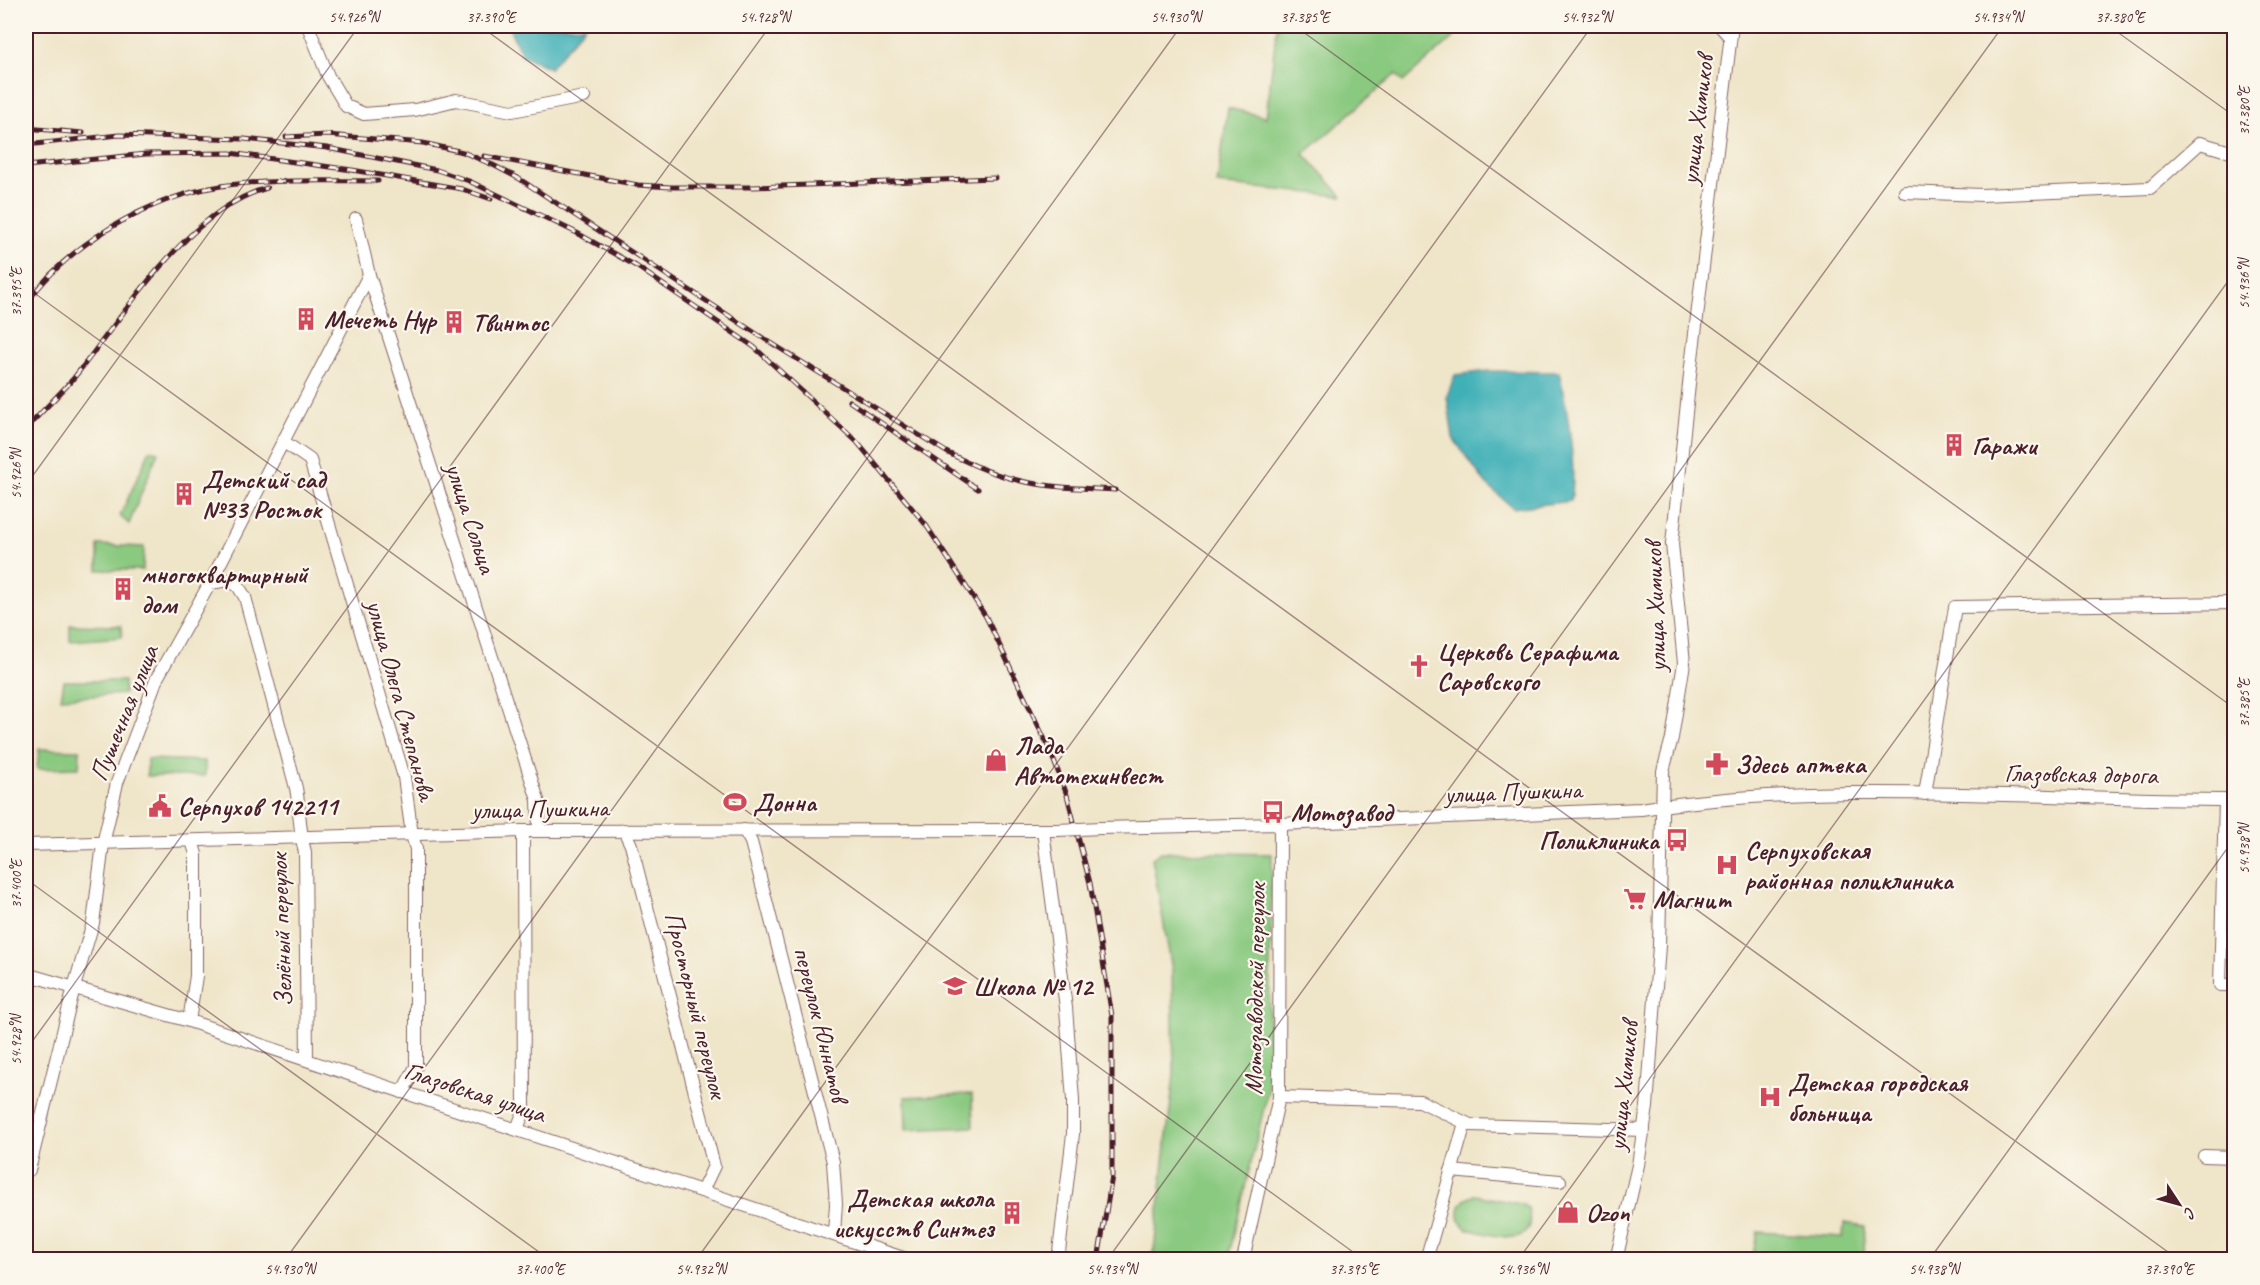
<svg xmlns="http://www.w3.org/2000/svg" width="2260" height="1285" font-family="Caveat,sans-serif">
  <rect width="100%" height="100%" fill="#fbf7ec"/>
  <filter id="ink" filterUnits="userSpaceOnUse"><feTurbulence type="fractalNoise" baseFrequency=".0167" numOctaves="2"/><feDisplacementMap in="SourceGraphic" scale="12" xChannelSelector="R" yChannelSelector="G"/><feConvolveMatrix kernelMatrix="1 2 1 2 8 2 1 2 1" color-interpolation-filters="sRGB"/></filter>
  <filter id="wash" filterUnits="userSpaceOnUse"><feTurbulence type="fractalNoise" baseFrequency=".008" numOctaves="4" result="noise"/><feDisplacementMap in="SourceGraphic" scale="24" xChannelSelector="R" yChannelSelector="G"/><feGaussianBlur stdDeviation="1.35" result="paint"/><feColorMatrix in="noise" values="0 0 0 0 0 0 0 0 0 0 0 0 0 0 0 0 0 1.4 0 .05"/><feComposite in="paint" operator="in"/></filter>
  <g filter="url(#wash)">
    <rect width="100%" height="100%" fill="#efe5c9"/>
    <g fill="#8ac980" stroke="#6a7456" stroke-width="1.5">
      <polygon points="1277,26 1466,26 1403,82 1396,74 1304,154 1342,196 1217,184 1228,108 1266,117"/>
      <polygon points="150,450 158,452 129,524 120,516"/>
      <polygon points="98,545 144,547 143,570 98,570"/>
      <polygon points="70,625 121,626 122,637 70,641"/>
      <polygon points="64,681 124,681 124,694 61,698"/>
      <polygon points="39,749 80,750 79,768 37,769"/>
      <polygon points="147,759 205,761 205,776 147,776"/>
      <polygon points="1161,852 1272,854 1268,1091 1228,1259 1153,1259 1174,1074 1172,970 1152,858"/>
      <polygon points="972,1094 973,1127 906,1130 905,1097"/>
      <path d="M1475,1195L1521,1204L1528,1208C1539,1253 1490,1234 1467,1229C1453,1219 1458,1197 1475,1195Z"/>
      <polygon points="1844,1223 1865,1226 1864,1259 1752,1259 1757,1232 1843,1237"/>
    </g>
    <g fill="#3fb0b7" stroke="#446871" stroke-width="1.5">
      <polygon points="508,26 585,26 550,68 522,55"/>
      <path d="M1489,371L1559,372C1567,407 1577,466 1571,501L1513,508L1486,484L1453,438L1447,396L1455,375Z"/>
    </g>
  </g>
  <g filter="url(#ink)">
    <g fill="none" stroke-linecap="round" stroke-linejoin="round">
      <g stroke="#846462" stroke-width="14">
        <g id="minor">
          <polyline points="308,26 328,76 346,106 364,114 415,110 456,100 512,111 584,97"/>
          <polyline points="1720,26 1730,37"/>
          <polyline points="1905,192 1982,195 2150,188 2200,143 2234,153"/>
          <polyline points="356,219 369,275 538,800 539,831"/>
          <polyline points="284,442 310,460 404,777 412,835 416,849 416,1067 402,1092"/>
          <path d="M210,583L229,580L238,586L245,597L296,788C300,809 299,831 305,852L307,1059"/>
          <polyline points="1925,794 1955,607 2234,603"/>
          <polyline points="2225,800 2220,985 2234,985"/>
          <path d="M1101,828L1280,824L1641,809C1835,779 2039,800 2234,800"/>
          <polyline points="624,830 631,845 714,1166 702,1191"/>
          <polyline points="744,830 751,842 833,1162 836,1204 834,1233"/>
          <polyline points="1043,830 1066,1008 1073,1100 1073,1134 1058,1260"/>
          <polyline points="26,845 523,831 1057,830"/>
          <polyline points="26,974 189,1021 909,1260"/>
          <polyline points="189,1021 196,976 196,854 192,841"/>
          <polyline points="1279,1097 1420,1101 1470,1125 1644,1130"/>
          <polyline points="517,1129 524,1111 523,831"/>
          <polyline points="2204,1156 2234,1157"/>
          <polyline points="29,1170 74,987 93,923 103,844 117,783 157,678 210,583 369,275"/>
          <polyline points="1451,1171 1560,1181"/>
          <polyline points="1243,1260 1279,1097 1280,824"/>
          <polyline points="1426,1260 1465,1123"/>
          <polyline points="1616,1260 1638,1165 1647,1107 1659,946 1663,771 1672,738 1684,663 1672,544 1690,375 1732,26"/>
        </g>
      </g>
      <use href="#minor" stroke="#fff" stroke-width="12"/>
      <g stroke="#4a1f2b" stroke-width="5">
        <g id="rail">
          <polyline points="26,128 83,133"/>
          <path d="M286,137L327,135L423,143L463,152L493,165L518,178L760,336L948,453C969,463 990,473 1013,479C1046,488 1081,488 1115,490"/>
          <polyline points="26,145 119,135 244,139 327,148 437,170 469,181 577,233 636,266 754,347 857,442 926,525 986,617 1049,748 1067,795 1090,883 1112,1016 1112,1176 1098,1260"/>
          <polyline points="484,156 638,185 671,187 754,187 995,178"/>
          <polyline points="26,166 146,154 230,153 352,170 462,189 491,199"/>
          <path d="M26,304C68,244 149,197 221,186C270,179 329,181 378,181"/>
          <polyline points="849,401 978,489"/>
          <path d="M26,429C41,412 58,396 73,379C123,317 187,210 267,188"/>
        </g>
      </g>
      <use href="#rail" stroke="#fbf7ec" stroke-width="3" stroke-dasharray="9" stroke-linecap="butt"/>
      <g stroke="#846462" stroke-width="14" stroke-linecap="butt">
        <polyline id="minor-bridge" points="1057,830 1101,828"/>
      </g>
      <use href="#minor-bridge" stroke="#fff" stroke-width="12"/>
    </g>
  </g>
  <path fill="none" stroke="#4a1f2b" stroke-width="1.5" stroke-opacity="0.45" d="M480,26L2179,1260M1295,26L2234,708M2109,26L2234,116M26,287L1364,1260M26,485L359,26M26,879L550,1260M26,1050L770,26M285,1260L1181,26M696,1260L1592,26M1107,1260L2003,26M1518,1260L2234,273M1929,1260L2234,839"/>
  <defs>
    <g id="building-bare" transform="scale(1.8)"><path d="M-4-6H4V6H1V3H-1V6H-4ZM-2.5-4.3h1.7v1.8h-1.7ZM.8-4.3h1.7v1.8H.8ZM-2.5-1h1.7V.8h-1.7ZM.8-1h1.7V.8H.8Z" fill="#d1495b" stroke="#fbf7ec" stroke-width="2.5" paint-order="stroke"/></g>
    <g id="church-bare" transform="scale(1.8)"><path d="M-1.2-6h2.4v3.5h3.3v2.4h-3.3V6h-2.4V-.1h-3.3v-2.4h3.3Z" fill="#d1495b" stroke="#fbf7ec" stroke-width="2.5" paint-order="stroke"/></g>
    <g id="shop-bare" transform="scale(1.8)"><path d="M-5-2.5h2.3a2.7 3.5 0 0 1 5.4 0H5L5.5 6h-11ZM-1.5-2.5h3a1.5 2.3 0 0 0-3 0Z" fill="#d1495b" stroke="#fbf7ec" stroke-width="2.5" paint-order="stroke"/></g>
    <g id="pharmacy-bare" transform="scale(1.8)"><path d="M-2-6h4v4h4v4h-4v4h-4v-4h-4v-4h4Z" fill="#d1495b" stroke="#fbf7ec" stroke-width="2.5" paint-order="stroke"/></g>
    <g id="stadium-bare" transform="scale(1.8)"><path d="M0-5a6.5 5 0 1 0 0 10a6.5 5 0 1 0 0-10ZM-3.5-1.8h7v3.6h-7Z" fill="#d1495b" stroke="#fbf7ec" stroke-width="2.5" paint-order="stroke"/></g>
    <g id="civic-bare" transform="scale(1.8)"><path d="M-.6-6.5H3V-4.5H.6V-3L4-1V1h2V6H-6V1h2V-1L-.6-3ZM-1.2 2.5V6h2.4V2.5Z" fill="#d1495b" stroke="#fbf7ec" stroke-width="2.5" paint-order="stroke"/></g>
    <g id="bus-bare" transform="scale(1.8)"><path d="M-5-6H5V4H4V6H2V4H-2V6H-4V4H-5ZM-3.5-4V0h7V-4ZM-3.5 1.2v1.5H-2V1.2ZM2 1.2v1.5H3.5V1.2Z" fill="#d1495b" stroke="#fbf7ec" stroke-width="2.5" paint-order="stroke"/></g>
    <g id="hospital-bare" transform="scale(1.8)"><path d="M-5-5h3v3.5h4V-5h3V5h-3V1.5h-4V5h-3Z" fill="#d1495b" stroke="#fbf7ec" stroke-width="2.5" paint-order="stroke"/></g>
    <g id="supermarket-bare" transform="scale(1.8)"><path d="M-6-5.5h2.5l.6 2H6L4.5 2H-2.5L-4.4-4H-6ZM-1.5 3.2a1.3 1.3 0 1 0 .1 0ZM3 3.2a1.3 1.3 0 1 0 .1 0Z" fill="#d1495b" stroke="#fbf7ec" stroke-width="2.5" paint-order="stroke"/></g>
    <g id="school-bare" transform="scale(1.8)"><path d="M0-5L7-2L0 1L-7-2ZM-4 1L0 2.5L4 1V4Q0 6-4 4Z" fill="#d1495b" stroke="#fbf7ec" stroke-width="2.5" paint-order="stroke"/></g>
  </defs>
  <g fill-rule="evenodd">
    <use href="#building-bare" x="306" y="319"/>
    <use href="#building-bare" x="454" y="322"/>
    <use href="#building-bare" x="1954" y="445"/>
    <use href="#building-bare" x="184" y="494"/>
    <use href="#building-bare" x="123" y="589"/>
    <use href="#church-bare" x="1419" y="666"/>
    <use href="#shop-bare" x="996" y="760"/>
    <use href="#pharmacy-bare" x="1717" y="764"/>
    <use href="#stadium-bare" x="735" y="802"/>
    <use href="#civic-bare" x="160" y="806"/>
    <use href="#bus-bare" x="1273" y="812"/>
    <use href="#bus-bare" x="1677" y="840"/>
    <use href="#hospital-bare" x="1727" y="865"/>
    <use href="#supermarket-bare" x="1635" y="899"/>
    <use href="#school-bare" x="955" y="986"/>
    <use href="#hospital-bare" x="1770" y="1097"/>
    <use href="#shop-bare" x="1568" y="1212"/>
    <use href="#building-bare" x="1012" y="1213"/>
  </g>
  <g text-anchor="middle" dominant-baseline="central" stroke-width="4.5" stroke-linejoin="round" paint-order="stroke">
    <g font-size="26" fill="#4a1f2b" stroke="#fbf7ec">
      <text transform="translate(1697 120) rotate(-83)">улица Химиков</text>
      <text transform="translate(471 518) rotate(72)">улица Сольца</text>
      <text transform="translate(1655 607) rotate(-92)">улица Химиков</text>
      <text transform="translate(401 700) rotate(75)">улица Олега Степанова</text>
      <text transform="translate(124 713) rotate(-68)">Пушечная улица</text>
      <text transform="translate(2081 774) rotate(1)">Глазовская дорога</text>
      <text transform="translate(1513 792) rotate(-2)">улица Пушкина</text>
      <text transform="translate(540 809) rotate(-1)">улица Пушкина</text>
      <text transform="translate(281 930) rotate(-92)">Зелёный переулок</text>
      <text transform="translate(1255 989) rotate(-89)">Мотозаводской переулок</text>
      <text transform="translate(696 1005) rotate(76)">Просторный переулок</text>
      <text transform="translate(821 1024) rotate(76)">переулок Юннатов</text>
      <text transform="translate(1623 1086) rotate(-84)">улица Химиков</text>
      <text transform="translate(475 1092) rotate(18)">Глазовская улица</text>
    </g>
    <g font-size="26" font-weight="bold" fill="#4a1f2b" stroke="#fbf7ec" text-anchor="start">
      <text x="324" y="319">Мечеть Нур</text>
      <text x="472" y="322">Твинтос</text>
      <text x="1972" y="445">Гаражи</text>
      <text x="202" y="479">Детский сад<tspan x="202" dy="30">№33 Росток</tspan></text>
      <text x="141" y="574">многоквартирный<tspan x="141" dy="30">дом</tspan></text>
      <text x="1437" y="651">Церковь Серафима<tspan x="1437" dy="30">Саровского</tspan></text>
      <text x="1014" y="745">Лада<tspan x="1014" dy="30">Автотехинвест</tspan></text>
      <text x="1735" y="764">Здесь аптека</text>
      <text x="753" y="802">Донна</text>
      <text x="178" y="806">Серпухов 142211</text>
      <text x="1291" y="812">Мотозавод</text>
      <text x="1659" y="840" text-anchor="end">Поликлиника</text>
      <text x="1745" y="850">Серпуховская<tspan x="1745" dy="30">районная поликлиника</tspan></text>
      <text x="1653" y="899">Магнит</text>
      <text x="973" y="986">Школа № 12</text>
      <text x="1788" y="1082">Детская городская<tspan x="1788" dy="30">больница</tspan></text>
      <text x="994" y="1198" text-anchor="end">Детская школа<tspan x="994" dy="30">искусств Синтез</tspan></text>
      <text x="1586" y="1212">Ozon</text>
    </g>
  </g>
  <rect width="2260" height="1285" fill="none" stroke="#fbf7ec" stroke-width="66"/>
  <g transform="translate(2179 1204) rotate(126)" stroke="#fbf7ec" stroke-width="4.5" paint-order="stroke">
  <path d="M0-4.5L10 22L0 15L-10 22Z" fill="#4a1f2b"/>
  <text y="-9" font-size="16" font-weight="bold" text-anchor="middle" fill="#4a1f2b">С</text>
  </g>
  <rect x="33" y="33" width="2194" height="1219" fill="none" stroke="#4a1f2b" stroke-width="2"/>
  <g font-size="15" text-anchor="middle" fill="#4a1f2b">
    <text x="354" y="22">54.926°N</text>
    <text x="491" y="22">37.390°E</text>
    <text x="765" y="22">54.928°N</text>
    <text x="1176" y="22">54.930°N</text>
    <text x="1305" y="22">37.385°E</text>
    <text x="1587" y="22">54.932°N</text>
    <text x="1998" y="22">54.934°N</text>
    <text x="2120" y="22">37.380°E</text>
    <text transform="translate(2244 111) rotate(-90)" y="5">37.380°E</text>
    <text transform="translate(2244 284) rotate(-90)" y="5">54.936°N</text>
    <text transform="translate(16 292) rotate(-90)" y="5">37.395°E</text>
    <text transform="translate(16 474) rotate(-90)" y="5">54.926°N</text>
    <text transform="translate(2244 703) rotate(-90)" y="5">37.385°E</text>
    <text transform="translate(2244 849) rotate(-90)" y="5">54.938°N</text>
    <text transform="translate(16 884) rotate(-90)" y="5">37.400°E</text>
    <text transform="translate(16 1040) rotate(-90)" y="5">54.928°N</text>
    <text x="290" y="1274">54.930°N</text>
    <text x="540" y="1274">37.400°E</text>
    <text x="701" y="1274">54.932°N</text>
    <text x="1112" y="1274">54.934°N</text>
    <text x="1354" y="1274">37.395°E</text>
    <text x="1523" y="1274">54.936°N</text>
    <text x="1934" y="1274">54.938°N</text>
    <text x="2169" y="1274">37.390°E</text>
  </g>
</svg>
